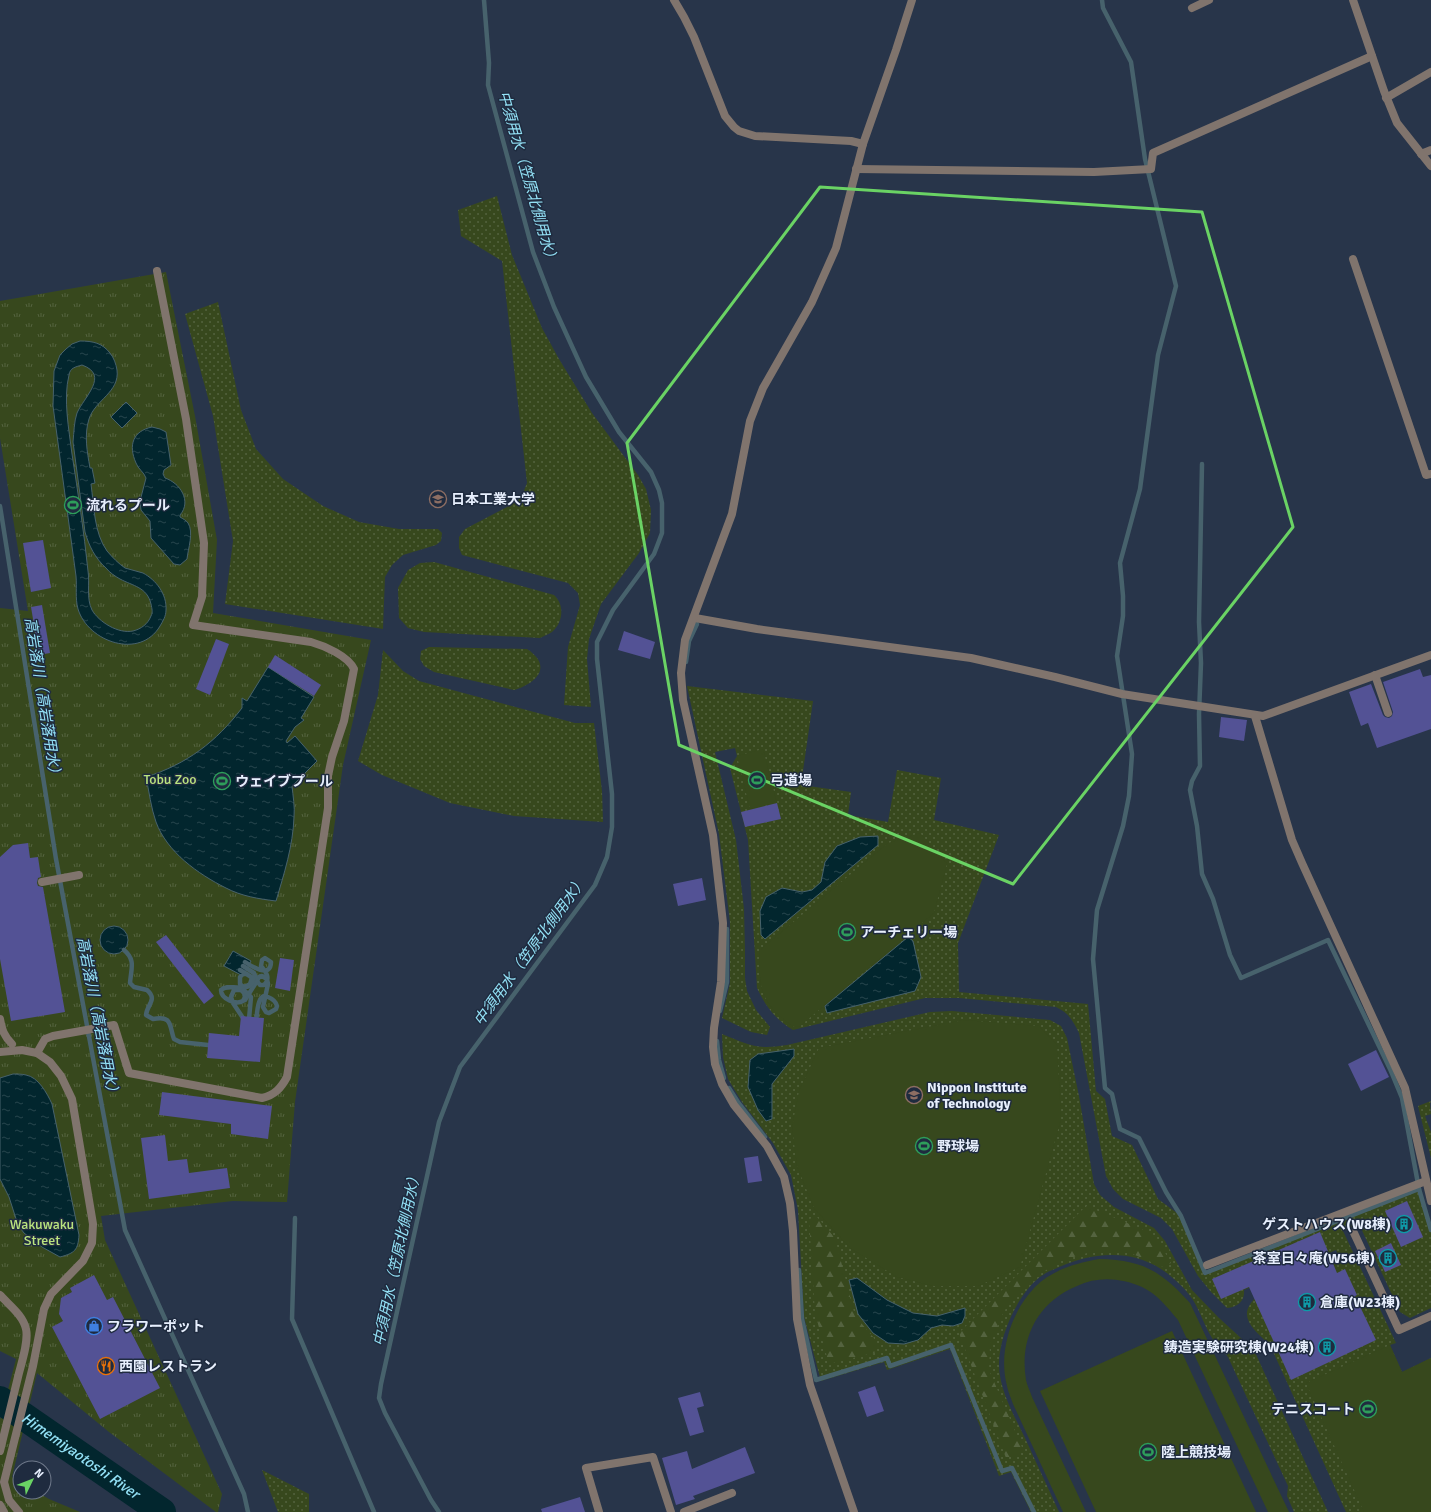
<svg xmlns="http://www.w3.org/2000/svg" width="1431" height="1512" font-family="Signika,'Noto Sans JP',sans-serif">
  <defs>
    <pattern id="grass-dots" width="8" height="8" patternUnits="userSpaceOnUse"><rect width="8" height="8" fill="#37481d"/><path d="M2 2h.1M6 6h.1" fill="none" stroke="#54633f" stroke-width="1.8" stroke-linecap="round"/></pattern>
    <pattern id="forest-firs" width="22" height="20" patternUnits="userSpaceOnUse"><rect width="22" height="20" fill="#37481d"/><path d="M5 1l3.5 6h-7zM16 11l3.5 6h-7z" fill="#54633f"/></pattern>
    <pattern id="park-tufts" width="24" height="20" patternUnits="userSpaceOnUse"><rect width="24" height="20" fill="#37481d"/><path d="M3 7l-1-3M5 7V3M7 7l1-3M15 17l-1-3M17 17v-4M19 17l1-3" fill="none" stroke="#54633f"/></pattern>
    <pattern id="water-ripples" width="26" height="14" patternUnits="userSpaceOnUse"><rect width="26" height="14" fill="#02262e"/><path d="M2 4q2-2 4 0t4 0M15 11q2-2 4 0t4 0" fill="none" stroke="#27464d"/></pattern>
  </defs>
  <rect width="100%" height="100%" fill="#28354a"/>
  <g fill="url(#grass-dots)">
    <polygon points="497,196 512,255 542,328 559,359 592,413 638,475 646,489 651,510 650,533 639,553 601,604 589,639 587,659 591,707 564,705 568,647 580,605 578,593 568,583 462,555 459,548 459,537 465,529 507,507 521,498 527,483 502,261 461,236 458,210"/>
    <polygon points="218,302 241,410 256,449 283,479 323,506 359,522 399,529 438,529 442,533 441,541 436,545 403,555 392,565 385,577 383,629 225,604 233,541 213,416 185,314"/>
    <path d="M434,562L554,595C565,605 563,623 552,632C549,634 544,636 540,638L424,632L408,628L399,618L398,588L408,570L420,563Z"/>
    <path d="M429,647L527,649C553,666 537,683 514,690L434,672L424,666L420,659L421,651Z"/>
    <polygon points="383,650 403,671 419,681 575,723 594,723 602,791 603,822 514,816 450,803 382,775 358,761 378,695"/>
    <path d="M687,686L813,701L801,785L851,792L848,815L888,822L897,770L941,778L934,820L999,835L958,943L959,992L1088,1004L1096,1091L1105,1099L1112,1136L1132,1145L1158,1199L1181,1216L1205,1273L1419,1189L1431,1230V1308L1410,1318L1400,1312L1359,1224L1343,1231L1396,1343L1390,1345L1402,1372L1431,1358V1512H1346L1270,1345C1253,1329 1234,1315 1259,1295L1340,1259L1336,1250L1244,1290C1245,1301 1238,1307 1227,1308L1211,1292L1198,1276L1172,1229L1161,1218L1123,1199L1113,1189L1106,1176L1079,1033C1073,1021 1069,1013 1056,1007L959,998H925L793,1030C775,1019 766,1007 757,988L748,840L730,768L737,756L735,748L715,752L736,840L744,909L745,950V978L747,991L756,1010L770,1027L767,1035L751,1032L722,1018L730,983V922L719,834Z"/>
    <path d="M952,1011L1050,1020L1061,1026L1067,1038L1079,1096L1094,1184L1100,1195L1114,1207L1154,1228L1165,1241L1192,1290L1218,1317L1254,1350L1328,1512H1294L1287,1496L1288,1486L1228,1357C1223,1351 1218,1346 1214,1341C1205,1328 1201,1313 1193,1300C1185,1288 1173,1277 1161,1269C1129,1248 1089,1253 1057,1268C1052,1270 1047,1272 1043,1275C1019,1290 999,1336 999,1364C999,1390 1014,1415 1025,1438C1036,1463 1048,1487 1059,1512H1031L1011,1472L999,1476L950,1349L887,1370L884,1362L821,1381L804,1317L798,1210L791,1175L773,1143L742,1102L728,1079L723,1057L722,1034C749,1045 757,1050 787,1045L930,1012Z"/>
    <polygon points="1431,1101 1430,1104 1431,1114 1425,1116 1431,1132 1431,1158 1418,1106"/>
    <polygon points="262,1470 309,1494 309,1512 278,1512"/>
  </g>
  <g fill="url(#forest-firs)">
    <polygon points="1086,1206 1149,1232 1160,1244 1171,1263 1162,1267 1126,1251 1094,1251 1060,1261 1031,1280 1004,1311 990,1345 989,1370 1024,1452 1006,1458 959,1333"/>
    <polygon points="817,1217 835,1238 855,1316 874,1338 877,1352 829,1364 815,1313 809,1219"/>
  </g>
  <polygon fill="url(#park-tufts)" points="166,272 195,416 217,540 213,613 371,640 343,765 295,1102 287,1202 233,1201 101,1216 105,1240 222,1494 218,1512 216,1512 109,1432 37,1373 12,1477 20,1482 20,1492 37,1492 49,1499 80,1512 0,1512 0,1420 16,1359 0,1351 0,608 28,611 0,438 0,301"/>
  <g fill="#37481d">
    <polygon points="763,749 777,803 750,809 737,756"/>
    <path d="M920,833L947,864L934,913L800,1026L794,1027C780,1018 764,1003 761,985C759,974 760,962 760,950L888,843Z"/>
    <polygon points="964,1020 1039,1026 1057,1045 1061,1119 1020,1267 978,1286 934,1286 897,1277 850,1248 814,1208 797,1166 792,1127 799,1091 819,1048"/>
    <path d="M1099,1259C1143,1260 1161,1271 1190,1303L1289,1512H1268L1178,1320C1167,1307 1157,1294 1142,1287C1121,1278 1098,1276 1077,1286C1038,1302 1019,1338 1026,1380C1027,1385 1030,1391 1032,1397L1086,1512H1063L1013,1404C1011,1398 1008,1392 1007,1386C998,1352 1011,1312 1035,1287C1052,1270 1076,1263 1099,1259Z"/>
    <polygon points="1172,1331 1256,1512 1096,1512 1040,1391"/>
    <polygon points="1390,1345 1402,1372 1431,1358 1431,1512 1364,1512 1306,1383"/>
  </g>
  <g fill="url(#water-ripples)" stroke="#47626c" fill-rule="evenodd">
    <path d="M80,341C93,341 102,343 110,353C114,358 116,364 117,370C120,392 95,400 89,419C84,435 87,451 90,468H92L95,483L91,484C94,506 94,533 107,551C112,557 119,564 125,568C131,570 137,571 143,573C156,580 167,594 166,610C166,616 163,621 160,626C140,660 88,642 78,609C75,598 77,587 76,576L53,406L54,371L60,355L66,349L72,344ZM82,365C110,375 84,397 77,413C74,422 74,432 73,442L85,532C89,546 95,558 106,568C110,573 115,576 120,579C133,586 147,587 151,604C152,609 153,612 151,616C148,624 141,629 133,631C118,634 99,622 92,610C86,598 90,584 88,571C84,532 78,493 72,454C69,430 63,399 69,375C70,368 75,367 82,365Z"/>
    <polygon points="126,402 137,413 122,428 111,417"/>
    <path d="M152,427L160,429L166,432L171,465L164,470L163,474L165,478C180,483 192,501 180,515V517C183,519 186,520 188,523C194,532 188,549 187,559L180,565L174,564L151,538L150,521L141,510L140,501L146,478C144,472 138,469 136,463C128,445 133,431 152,427Z"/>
    <path d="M268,667L314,697L301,718L304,720L295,727L286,741L287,743L295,736L317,761L292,786C293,796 295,807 294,817C293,846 284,874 276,901C259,899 241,896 226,888C198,874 167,852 156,822C151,808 149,791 146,777C187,764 216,742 242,708V698L247,701Z"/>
    <polygon points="878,836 878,845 765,939 761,935 760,911 766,897 782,888 802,892 812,890 821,882 825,862 837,846 860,837"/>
    <circle cx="114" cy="940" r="14"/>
    <polygon points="908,937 913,941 921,977 915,991 827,1013 825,1006"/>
    <polygon points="233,951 251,961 243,976 224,966"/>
    <polygon points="794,1049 794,1056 772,1084 772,1119 766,1121 758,1110 748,1087 750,1060 758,1054"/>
    <path d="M13,1074C17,1074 22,1074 26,1075C38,1077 47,1093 52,1104L79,1235C78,1250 75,1253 60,1257L42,1247L24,1233L18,1225L9,1197L0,1179V1078Z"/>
    <polygon points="857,1278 887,1300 913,1313 937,1316 965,1308 965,1316 962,1323 953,1326 942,1325 931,1328 918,1340 904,1344 888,1343 873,1333 858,1314 849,1280"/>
  </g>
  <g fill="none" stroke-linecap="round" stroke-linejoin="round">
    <g stroke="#47626c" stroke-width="4.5">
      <polyline points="1102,0 1103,8 1131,62 1145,159 1176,286 1158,355 1140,489 1120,563 1123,596 1123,616 1117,656 1132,754 1129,796 1123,826 1097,910 1093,959 1105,1088 1112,1094 1120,1129 1139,1138 1166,1192 1181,1216 1205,1273 1419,1189"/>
      <polyline points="1202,464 1199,622 1201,663 1199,714 1200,766 1192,781 1190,790 1197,826 1202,874 1213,899 1230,955 1241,978 1328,940 1390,1069 1402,1098 1419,1189 1431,1230"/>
      <polyline points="0,506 56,859 125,1230 244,1494 248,1512"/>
      <polyline points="686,662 689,641 697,624"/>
      <path d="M124,950C136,960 131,969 130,983L134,987L147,990C158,1000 147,1004 146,1015L153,1019C173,1015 169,1026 174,1039L180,1042L208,1045"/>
      <path d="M245,962C251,966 271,979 271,962L265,958L262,960L261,966C266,972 271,978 264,985H260L257,981L259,977L262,976L267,979L268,984L263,1007L266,1012L269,1013L276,1009L277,1006C276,1001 273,999 268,997C257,991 257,1016 256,1023"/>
      <polyline points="243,966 254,973 257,981 245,1000"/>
      <path d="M240,970L253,978C253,986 246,990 240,984V977L243,974H247L252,978L250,984C239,992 229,983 221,990C221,999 236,1005 243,1001L245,997L244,993L241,990H234L231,997L233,1003L243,1018"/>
      <polyline points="244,990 251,997 249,1019"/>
      <polyline points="720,1011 727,982 727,929"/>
      <polyline points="717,1041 719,1060 724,1078"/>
      <polyline points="729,1088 738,1102 765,1137"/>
      <polyline points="295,1218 292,1319 374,1512"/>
      <polyline points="799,1270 802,1319 816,1380 887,1358 890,1366 951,1345 1002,1471 1012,1468 1034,1512"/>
      <polyline points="439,1512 431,1500 385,1413 379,1398 381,1384 439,1122 460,1067 595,885 607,857 612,827 612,794 597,659 597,642 613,610 654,554 659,541 662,533 662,503 659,490 651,472 619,432 586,377 554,307 533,252 488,85 489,63 484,0"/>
    </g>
    <path stroke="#02262e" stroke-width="28" id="s1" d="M0,1400L162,1512"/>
  </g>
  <g fill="#535295">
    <polygon points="43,540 51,588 31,592 23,543"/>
    <polygon points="42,605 50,653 39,655 31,607"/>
    <polygon points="624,631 655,642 650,659 618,650"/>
    <polygon points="216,639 229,644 210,695 196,689"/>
    <polygon points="275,655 321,685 314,696 268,667"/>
    <polygon points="1420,669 1423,677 1431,675 1431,729 1377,748 1368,723 1361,726 1349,692 1371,684 1383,715 1385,717 1389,718 1392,716 1393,712 1383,682"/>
    <polygon points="1221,717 1247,720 1244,741 1219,737"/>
    <polygon points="777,803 781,819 745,827 741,812"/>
    <polygon points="28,843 30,858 38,857 41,877 38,878 37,883 38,886 43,887 65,1012 11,1021 0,959 0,857 13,845"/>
    <polygon points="702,878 706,900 678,906 673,884"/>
    <polygon points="166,935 214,996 204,1004 156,942"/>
    <polygon points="280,958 294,960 290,991 275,988"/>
    <polygon points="241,1016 264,1018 260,1062 207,1058 209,1033 239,1036"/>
    <polygon points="1376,1050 1389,1077 1361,1091 1348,1064"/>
    <polygon points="162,1092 272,1106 268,1139 231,1134 231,1124 159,1115"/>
    <polygon points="165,1135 168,1161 187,1159 189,1173 227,1168 230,1188 149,1199 141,1138"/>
    <polygon points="758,1156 762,1181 748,1183 744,1158"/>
    <polygon points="1407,1201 1423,1237 1401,1247 1385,1211"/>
    <polygon points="1320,1232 1337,1273 1345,1269 1357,1295 1355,1296 1376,1340 1291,1380 1249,1287 1221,1299 1212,1279"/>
    <polygon points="1391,1243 1401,1265 1385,1272 1375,1251"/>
    <polygon points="94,1275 107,1300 113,1297 160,1388 100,1419 52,1327 63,1321 59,1314 61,1298 72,1292 70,1288"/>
    <polygon points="875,1386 884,1411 867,1417 858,1392"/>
    <polygon points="700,1392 704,1406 697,1408 704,1432 690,1436 678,1398"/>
    <polygon points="745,1447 755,1473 693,1496 695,1499 676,1505 662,1458 687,1451 692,1469"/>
    <polygon points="580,1497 585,1512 542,1512 541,1509"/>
  </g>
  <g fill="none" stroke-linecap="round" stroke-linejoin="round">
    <g stroke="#80746d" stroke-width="8">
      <polyline points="1192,8 1209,0"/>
      <polyline points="1386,98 1431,72"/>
      <polyline points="1421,154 1431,150"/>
      <polyline points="1353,259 1426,475 1431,474"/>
      <polyline points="1375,675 1388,713"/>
      <path d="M0,1019C2,1030 4,1036 12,1044"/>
      <polyline points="0,1052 22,1050 37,1053 50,1062 61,1076 72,1099 93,1224 92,1243 83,1261 51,1294 44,1309 33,1366 4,1482 9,1500 19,1512"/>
      <path d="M37,1053L45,1039L53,1036L114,1025L129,1073L262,1098C275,1095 281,1088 287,1077L328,808V776L332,757L344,721L354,669C348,656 325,646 311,642L193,625L202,597L204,543L186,419L157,271"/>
      <polyline points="1354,1233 1399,1330 1431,1316"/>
      <polyline points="1207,1265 1426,1181"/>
      <polyline points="599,1512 586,1468 653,1457 671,1512"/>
      <polyline points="684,1512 732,1493"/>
    </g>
    <g stroke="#80746d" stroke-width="8">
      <polyline points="42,882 79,875"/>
      <path d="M0,1295C9,1305 23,1315 26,1329C29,1342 21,1364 18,1377C12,1401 6,1426 0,1451"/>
      <polyline points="0,1505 4,1512"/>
    </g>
    <g stroke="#80746d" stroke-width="8">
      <polyline points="674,0 684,17 694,37 725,116 734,127 739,131 755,136 851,141 863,144"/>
      <polyline points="856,169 1094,172 1151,169 1153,153 1372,56"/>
      <polyline points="695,618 757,629 971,658 1055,677 1122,694 1263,716 1431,655"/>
      <polyline points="1255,716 1292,840 1302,863 1405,1088 1431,1201"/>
    </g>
    <g stroke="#80746d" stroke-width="8">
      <polyline points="1353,0 1384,91 1397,123 1431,166"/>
      <polyline points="854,1512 810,1385 797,1319 793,1231 790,1203 784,1177 767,1146 734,1105 722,1084 715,1064 713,1047 714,1028 721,982 723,923 713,835 683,700 681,673 685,640 732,514 750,421 763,388 812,302 836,248 863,144 896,50 912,0"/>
    </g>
  </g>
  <path fill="none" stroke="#6ad364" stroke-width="3" stroke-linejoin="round" d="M820,187L1202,212L1293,527L1013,884L679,745L627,443Z"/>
  <defs>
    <g id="university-ring" transform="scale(0.9)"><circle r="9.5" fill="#1f2b3f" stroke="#8d6e63" stroke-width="1.5"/><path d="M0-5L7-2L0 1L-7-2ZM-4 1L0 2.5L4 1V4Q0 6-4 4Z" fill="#8d6e63"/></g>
    <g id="stadium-ring" transform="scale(0.9)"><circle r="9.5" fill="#1f2b3f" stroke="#2e9e5b" stroke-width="1.5"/><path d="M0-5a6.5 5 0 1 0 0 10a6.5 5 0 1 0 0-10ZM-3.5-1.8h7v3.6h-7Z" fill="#2e9e5b"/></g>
    <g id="building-ring" transform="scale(0.9)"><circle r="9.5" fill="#1f2b3f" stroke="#0f9aa8" stroke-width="1.5"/><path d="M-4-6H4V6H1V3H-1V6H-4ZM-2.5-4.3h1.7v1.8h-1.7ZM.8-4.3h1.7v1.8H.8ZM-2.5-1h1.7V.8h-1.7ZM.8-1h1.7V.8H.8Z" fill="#0f9aa8"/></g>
    <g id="shop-ring" transform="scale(0.9)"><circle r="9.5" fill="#1f2b3f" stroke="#3f7fe0" stroke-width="1.5"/><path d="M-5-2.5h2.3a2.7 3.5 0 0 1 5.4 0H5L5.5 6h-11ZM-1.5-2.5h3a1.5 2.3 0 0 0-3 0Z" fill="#3f7fe0"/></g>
    <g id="restaurant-ring" transform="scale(0.9)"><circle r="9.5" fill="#1f2b3f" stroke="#e8710a" stroke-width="1.5"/><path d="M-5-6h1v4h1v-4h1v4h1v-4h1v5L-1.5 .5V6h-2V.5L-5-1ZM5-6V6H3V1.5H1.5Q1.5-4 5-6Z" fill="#e8710a"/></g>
  </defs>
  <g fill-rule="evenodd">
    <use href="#university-ring" x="438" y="499"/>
    <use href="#stadium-ring" x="73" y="505"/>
    <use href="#stadium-ring" x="757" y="780"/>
    <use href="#stadium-ring" x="222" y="781"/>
    <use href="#stadium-ring" x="847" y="932"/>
    <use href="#university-ring" x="914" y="1095"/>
    <use href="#stadium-ring" x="924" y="1146"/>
    <use href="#building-ring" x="1404" y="1224"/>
    <use href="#building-ring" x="1388" y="1258"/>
    <use href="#building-ring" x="1307" y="1302"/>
    <use href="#shop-ring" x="94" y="1326"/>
    <use href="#building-ring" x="1327" y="1347"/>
    <use href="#restaurant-ring" x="106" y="1366"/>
    <use href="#stadium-ring" x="1368" y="1409"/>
    <use href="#stadium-ring" x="1148" y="1452"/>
  </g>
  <g text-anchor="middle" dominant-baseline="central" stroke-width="3" stroke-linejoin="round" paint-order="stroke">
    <g font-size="14" font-weight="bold" fill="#e7effd" stroke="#1f2b3f" text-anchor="start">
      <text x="451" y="499">日本工業大学</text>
      <text x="86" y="505">流れるプール</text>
      <text x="770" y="780">弓道場</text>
      <text x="235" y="781">ウェイブプール</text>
      <text x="860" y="932">アーチェリー場</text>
      <text x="927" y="1087">Nippon Institute<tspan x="927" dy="16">of Technology</tspan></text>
      <text x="937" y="1146">野球場</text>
      <text x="1391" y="1224" text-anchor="end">ゲストハウス(W8棟)</text>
      <text x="1375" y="1258" text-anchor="end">茶室日々庵(W56棟)</text>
      <text x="1320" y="1302">倉庫(W23棟)</text>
      <text x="107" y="1326">フラワーポット</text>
      <text x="1314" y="1347" text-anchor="end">鋳造実験研究棟(W24棟)</text>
      <text x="119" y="1366">西園レストラン</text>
      <text x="1355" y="1409" text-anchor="end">テニスコート</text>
      <text x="1161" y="1452">陸上競技場</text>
    </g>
    <g font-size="14" fill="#bbe47f" stroke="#1f2b3f">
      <text x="170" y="779">Tobu Zoo</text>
      <text x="42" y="1224">Wakuwaku<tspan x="42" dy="16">Street</tspan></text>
    </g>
    <g font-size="15" font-style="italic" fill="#93e1f6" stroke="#1f2b3f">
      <text transform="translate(528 178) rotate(74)">中須用水（笠原北側用水）</text>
      <text transform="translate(43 699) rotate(81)">高岩落川（高岩落用水）</text>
      <text transform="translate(530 951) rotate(-54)">中須用水（笠原北側用水）</text>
      <text transform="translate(98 1018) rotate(79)">高岩落川（高岩落用水）</text>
      <text transform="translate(397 1258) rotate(-78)">中須用水（笠原北側用水）</text>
      <text stroke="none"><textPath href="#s1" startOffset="98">Himemiyaotoshi River</textPath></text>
    </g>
  </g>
  <g transform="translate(32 1480) rotate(47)"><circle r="19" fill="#1f2b3f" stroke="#6f798b"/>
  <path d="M0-3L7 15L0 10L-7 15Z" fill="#6ad364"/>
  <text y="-6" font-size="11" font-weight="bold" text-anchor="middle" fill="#e7effd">N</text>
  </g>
</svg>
